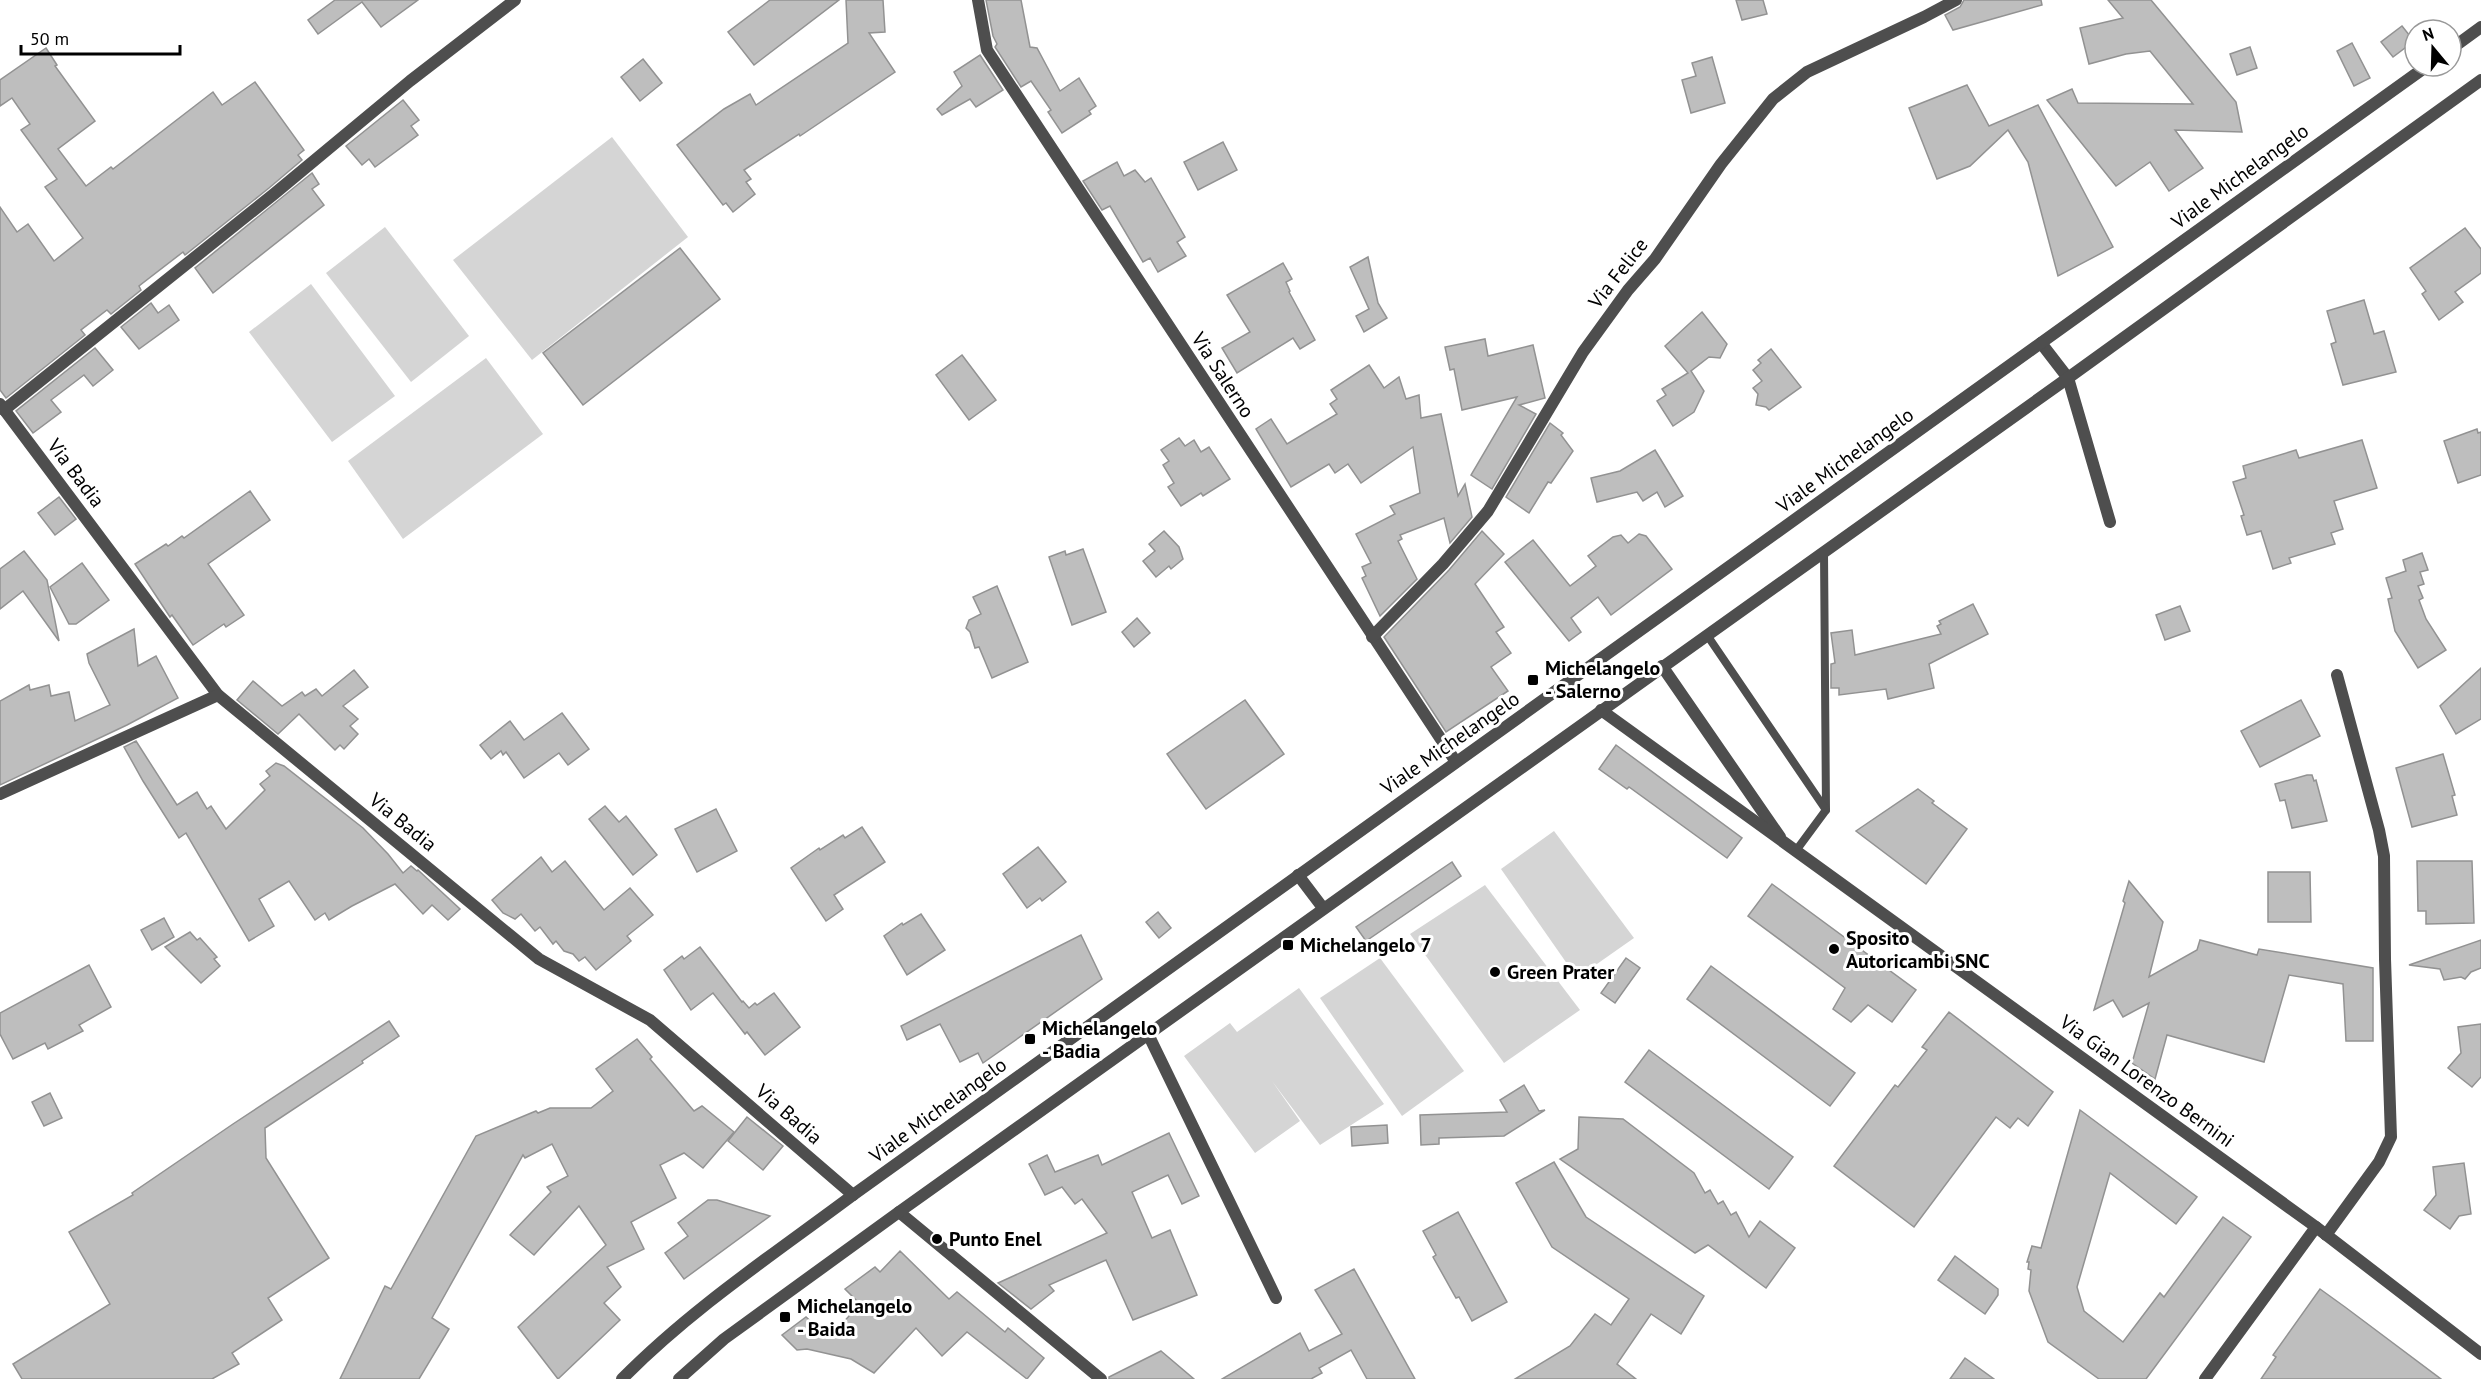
<svg xmlns="http://www.w3.org/2000/svg" width="2481" height="1379" font-family="'PT Sans',sans-serif">
  <rect width="100%" height="100%" fill="#fff"/>
  <g fill="#d5d5d5">
    <polygon points="612,137 688,237 532,360 453,260"/>
    <polygon points="385,227 469,336 411,382 326,273"/>
    <polygon points="311,284 395,396 332,442 249,332"/>
    <polygon points="486,358 543,434 403,539 348,461"/>
    <polygon points="1554,831 1634,938 1577,978 1501,869"/>
    <polygon points="1485,885 1580,1010 1504,1063 1410,934"/>
    <polygon points="1380,958 1464,1071 1402,1116 1320,998"/>
    <polygon points="1299,988 1384,1104 1320,1145 1272,1081 1300,1121 1255,1153 1184,1056 1230,1023 1237,1032"/>
  </g>
  <g fill="#bebebe" stroke="#929292" stroke-width="1.5">
    <polygon points="335,0 418,0 381,27 362,2 318,34 308,20"/>
    <polygon points="770,0 839,0 754,65 728,32"/>
    <polygon points="846,0 883,0 885,32 869,33 895,72 800,136 799,134 744,170 751,179 746,182 755,194 733,212 726,203 723,205 677,145 724,109 750,94 756,105 848,43"/>
    <polygon points="986,0 1021,0 1030,47 1037,48 1060,91 1079,78 1096,106 1089,111 1091,114 1062,133 1048,112 1051,110 1031,81 1021,87 995,47 997,44 993,36"/>
    <polygon points="1736,0 1763,0 1767,14 1742,20"/>
    <polygon points="1964,0 2041,0 2042,5 1953,30 1945,15 1960,7"/>
    <polygon points="2108,0 2151,0 2236,102 2242,132 2175,130 2203,168 2169,191 2150,162 2116,186 2047,100 2072,89 2078,103 2193,104 2150,51 2126,54 2089,64 2080,28 2123,18"/>
    <polygon points="2402,26 2414,41 2393,57 2381,42"/>
    <polygon points="2352,43 2370,78 2354,86 2337,51"/>
    <polygon points="2250,47 2257,68 2237,75 2230,54"/>
    <polygon points="46,48 57,65 55,66 95,121 58,149 86,186 111,167 113,169 213,92 222,105 255,82 304,150 298,155 302,160 269,188 185,255 183,252 139,286 141,290 111,314 107,310 81,330 85,335 6,398 0,390 0,207 17,232 28,224 54,261 83,238 45,187 57,179 21,130 30,124 12,98 0,106 0,80"/>
    <polygon points="980,55 1003,90 976,107 970,99 942,115 937,109 962,86 954,72"/>
    <polygon points="1712,57 1725,103 1691,113 1682,80 1696,76 1692,63"/>
    <polygon points="643,59 662,83 640,101 621,77"/>
    <polygon points="1967,85 1989,126 2038,105 2113,247 2058,276 2028,162 2008,130 1970,166 1937,179 1909,108"/>
    <polygon points="403,100 419,120 411,126 418,135 375,167 369,159 362,165 346,146"/>
    <polygon points="1223,142 1237,170 1198,190 1184,162"/>
    <polygon points="1117,162 1124,176 1135,170 1145,182 1151,178 1185,237 1177,242 1186,256 1158,272 1150,258 1143,262 1110,206 1102,210 1083,181"/>
    <polygon points="312,173 319,184 312,189 324,205 213,293 195,268"/>
    <polygon points="2465,228 2481,249 2481,273 2455,292 2463,302 2439,320 2422,294 2426,291 2410,268"/>
    <polygon points="680,248 720,299 583,405 543,353"/>
    <polygon points="1368,257 1378,303 1387,318 1364,332 1356,316 1369,309 1350,267"/>
    <polygon points="1283,263 1292,279 1286,282 1290,291 1289,292 1315,340 1300,349 1293,338 1237,373 1222,348 1250,332 1227,295"/>
    <polygon points="2364,300 2374,334 2384,331 2396,372 2343,385 2331,344 2336,342 2327,311"/>
    <polygon points="151,303 158,313 169,305 179,320 139,349 121,327"/>
    <polygon points="1702,312 1727,344 1720,358 1709,357 1691,371 1704,391 1694,412 1673,426 1657,401 1666,395 1662,389 1688,373 1665,346"/>
    <polygon points="1485,339 1488,356 1533,345 1545,398 1519,405 1536,414 1492,489 1471,475 1517,397 1462,410 1454,369 1450,370 1445,347"/>
    <polygon points="95,348 113,370 93,386 84,375 51,400 61,412 33,433 16,411"/>
    <polygon points="1771,349 1801,387 1769,410 1766,407 1756,405 1758,394 1753,388 1762,381 1753,370 1761,363 1758,360"/>
    <polygon points="962,355 996,400 969,420 936,375"/>
    <polygon points="1369,365 1384,388 1399,377 1406,399 1419,395 1421,418 1441,414 1458,496 1465,484 1472,517 1450,543 1444,518 1400,535 1402,539 1398,541 1417,579 1380,616 1362,578 1366,576 1362,567 1371,563 1356,534 1395,514 1390,506 1420,493 1413,447 1361,483 1348,464 1335,473 1329,464 1291,487 1256,429 1271,419 1287,444 1337,414 1330,404 1337,399 1331,390"/>
    <polygon points="1550,423 1563,433 1561,435 1573,451 1551,483 1548,482 1529,513 1506,497"/>
    <polygon points="2477,429 2478,433 2481,432 2481,475 2458,483 2444,441"/>
    <polygon points="1179,438 1185,446 1194,440 1201,452 1209,447 1230,479 1203,496 1201,493 1181,506 1168,487 1174,483 1163,465 1169,461 1161,450"/>
    <polygon points="2362,440 2377,488 2334,501 2343,529 2331,533 2335,544 2289,558 2291,563 2273,569 2261,531 2247,535 2241,516 2244,515 2233,482 2246,478 2243,466 2296,450 2299,458"/>
    <polygon points="1655,450 1683,496 1665,507 1657,492 1643,501 1637,492 1597,502 1591,478 1620,471"/>
    <polygon points="250,491 270,520 208,564 244,615 226,627 224,624 193,645 172,615 170,617 135,564 166,544 168,546 182,536 184,538"/>
    <polygon points="59,497 76,519 55,535 38,513"/>
    <polygon points="1164,531 1179,547 1183,559 1171,569 1169,566 1156,577 1143,561 1155,551 1149,544"/>
    <polygon points="1482,531 1504,554 1475,584 1504,627 1496,632 1511,653 1491,667 1508,691 1446,732 1384,637 1449,570"/>
    <polygon points="1639,534 1646,536 1672,569 1611,615 1598,597 1571,618 1581,632 1569,641 1505,562 1533,540 1570,586 1596,566 1588,556 1613,537 1621,535 1628,543"/>
    <polygon points="1083,549 1106,612 1072,625 1049,557 1065,551 1066,555"/>
    <polygon points="24,551 47,580 59,641 23,591 0,609 0,569"/>
    <polygon points="2422,553 2428,570 2420,572 2424,584 2418,586 2423,598 2419,600 2426,619 2446,650 2418,668 2395,631 2388,599 2392,598 2386,578 2406,571 2403,560"/>
    <polygon points="82,563 109,600 76,624 69,624 50,587"/>
    <polygon points="997,586 1028,662 992,678 979,647 975,648 970,632 966,628 969,620 981,614 973,597"/>
    <polygon points="1973,604 1988,634 1929,664 1934,688 1888,699 1886,689 1839,695 1839,688 1831,688 1831,664 1835,663 1831,633 1852,630 1855,655 1941,634 1937,626 1941,624 1939,621"/>
    <polygon points="2180,606 2190,631 2165,640 2156,615"/>
    <polygon points="1137,618 1150,633 1134,647 1122,632"/>
    <polygon points="134,629 138,666 156,656 178,698 127,725 0,785 0,701 29,685 30,690 49,685 51,696 69,692 75,721 110,705 89,663 87,654"/>
    <polygon points="2481,668 2481,719 2456,734 2440,706"/>
    <polygon points="354,670 368,687 343,706 358,719 350,726 358,734 344,749 340,745 335,750 299,714 278,734 237,700 253,681 282,706 302,692 305,696 316,689 322,696"/>
    <polygon points="1245,700 1284,754 1206,809 1167,754"/>
    <polygon points="2301,700 2320,736 2260,767 2241,731"/>
    <polygon points="562,713 589,749 568,765 559,753 524,778 506,752 503,755 501,751 491,759 480,745 510,721 524,740"/>
    <polygon points="136,741 177,805 197,792 207,809 211,806 226,829 265,790 260,784 270,776 266,771 276,763 284,766 363,828 388,854 403,873 411,866 417,871 418,870 460,909 448,920 432,905 423,914 395,884 352,906 329,920 325,913 315,920 289,881 259,899 274,926 249,941 186,833 179,838 143,781 124,747"/>
    <polygon points="1616,745 1742,838 1727,858 1629,787 1627,789 1599,769"/>
    <polygon points="2443,754 2455,795 2452,796 2457,815 2412,827 2396,768"/>
    <polygon points="2307,775 2312,775 2314,781 2316,780 2327,821 2292,828 2285,800 2280,801 2275,784"/>
    <polygon points="1918,789 1934,801 1932,803 1967,829 1926,884 1856,831"/>
    <polygon points="605,806 619,822 626,816 657,855 633,875 589,819"/>
    <polygon points="716,809 737,851 697,872 675,829"/>
    <polygon points="862,827 885,862 834,895 843,909 826,921 791,868 819,848 820,850 843,835 845,838"/>
    <polygon points="1038,847 1066,882 1042,901 1040,898 1027,908 1003,874"/>
    <polygon points="541,857 552,872 565,861 604,910 630,888 653,915 627,936 631,941 596,970 585,957 579,961 573,954 564,951 556,941 553,944 540,927 535,931 521,914 515,919 503,913 492,900"/>
    <polygon points="2417,861 2472,861 2474,923 2426,924 2426,911 2418,911"/>
    <polygon points="1452,862 1461,876 1366,941 1356,927"/>
    <polygon points="2268,872 2310,872 2311,922 2268,922"/>
    <polygon points="2129,881 2163,922 2149,977 2197,950 2200,940 2257,955 2259,949 2373,968 2373,1041 2346,1041 2343,984 2289,975 2264,1062 2167,1035 2155,1079 2132,1063 2149,1003 2123,1017 2113,1000 2094,1010 2125,903 2123,901"/>
    <polygon points="1772,884 1916,990 1892,1022 1868,1005 1851,1022 1833,1009 1845,988 1748,916"/>
    <polygon points="1158,912 1171,928 1159,938 1146,922"/>
    <polygon points="921,914 945,950 907,975 884,936 902,923 903,925"/>
    <polygon points="164,918 174,937 152,950 141,930"/>
    <polygon points="190,932 197,940 200,938 217,957 214,959 220,966 201,983 165,947"/>
    <polygon points="1081,935 1102,979 983,1063 978,1053 960,1062 940,1024 907,1040 901,1026"/>
    <polygon points="2481,940 2481,968 2471,972 2465,979 2461,977 2444,980 2440,969 2409,965"/>
    <polygon points="700,947 742,1002 743,1001 749,1008 755,1003 757,1005 774,993 800,1027 765,1055 747,1032 745,1034 713,993 691,1010 664,970 682,956 684,959"/>
    <polygon points="1626,958 1640,968 1615,1003 1601,993"/>
    <polygon points="89,965 111,1007 79,1025 83,1031 48,1049 45,1043 13,1059 0,1034 0,1013"/>
    <polygon points="1711,966 1855,1073 1830,1106 1687,999"/>
    <polygon points="1949,1012 2053,1092 2028,1126 2018,1118 2010,1128 1996,1117 1914,1227 1834,1166 1895,1085 1898,1087 1927,1050 1922,1047"/>
    <polygon points="389,1021 399,1036 362,1061 363,1063 265,1128 266,1158 329,1258 268,1298 282,1320 232,1353 239,1364 212,1379 22,1379 13,1364 110,1304 69,1232 133,1195 132,1193 233,1124"/>
    <polygon points="2481,1024 2481,1077 2472,1087 2448,1068 2461,1053 2458,1027"/>
    <polygon points="637,1039 652,1057 650,1059 694,1111 702,1106 734,1132 703,1168 684,1153 660,1165 676,1198 631,1222 644,1249 607,1267 621,1287 604,1303 620,1320 558,1379 518,1327 606,1245 579,1206 534,1255 510,1235 551,1192 547,1187 568,1176 552,1144 525,1158 523,1155 432,1318 449,1329 419,1379 340,1379 385,1286 391,1289 476,1136 536,1111 538,1113 550,1108 591,1108 613,1091 596,1069"/>
    <polygon points="1649,1050 1793,1157 1769,1189 1625,1082"/>
    <polygon points="1524,1085 1539,1111 1545,1110 1504,1136 1439,1138 1439,1144 1421,1145 1420,1115 1507,1112 1500,1100"/>
    <polygon points="50,1093 62,1118 44,1126 32,1102"/>
    <polygon points="2080,1110 2197,1197 2176,1224 2110,1173 2077,1287 2084,1311 2123,1342 2160,1293 2164,1297 2223,1217 2251,1237 2146,1379 2099,1379 2048,1342 2029,1291 2031,1270 2028,1269 2029,1262 2027,1262 2032,1246 2041,1248"/>
    <polygon points="747,1117 783,1146 763,1170 728,1141"/>
    <polygon points="1579,1117 1623,1119 1694,1173 1705,1193 1710,1190 1718,1204 1723,1201 1731,1215 1736,1212 1749,1237 1760,1221 1795,1248 1766,1288 1708,1245 1695,1253 1560,1159 1578,1149"/>
    <polygon points="1387,1125 1388,1143 1352,1146 1351,1127"/>
    <polygon points="1169,1133 1199,1196 1182,1204 1168,1175 1132,1192 1152,1238 1170,1230 1197,1295 1133,1320 1106,1260 1049,1285 1054,1291 1031,1309 998,1283 1107,1233 1082,1199 1075,1204 1062,1187 1045,1195 1029,1164 1047,1155 1055,1172 1098,1155 1102,1165"/>
    <polygon points="1554,1162 1586,1217 1704,1296 1681,1334 1651,1314 1617,1364 1636,1379 1515,1379 1570,1346 1595,1314 1611,1325 1629,1299 1552,1247 1516,1183"/>
    <polygon points="2464,1163 2471,1214 2459,1216 2450,1229 2424,1210 2436,1195 2433,1167"/>
    <polygon points="708,1200 717,1200 770,1216 684,1279 665,1253 688,1236 678,1223"/>
    <polygon points="1458,1212 1507,1302 1472,1321 1459,1297 1456,1298 1433,1257 1436,1255 1423,1231"/>
    <polygon points="900,1251 949,1299 957,1292 1005,1332 1008,1328 1044,1358 1027,1379 967,1332 942,1356 916,1328 874,1373 851,1359 807,1349 797,1350 782,1335 806,1317 829,1338 860,1304 845,1289 875,1267 880,1272"/>
    <polygon points="1955,1256 1998,1289 1998,1295 1985,1314 1938,1280"/>
    <polygon points="1354,1269 1415,1379 1367,1379 1351,1350 1319,1368 1322,1373 1311,1379 1222,1379 1300,1333 1309,1351 1342,1334 1315,1290"/>
    <polygon points="2320,1289 2345,1307 2441,1379 2261,1379 2276,1357 2273,1355"/>
    <polygon points="1161,1351 1194,1379 1109,1379 1109,1377"/>
    <polygon points="1965,1358 1994,1379 1950,1379"/>
  </g>
  <g fill="none" stroke-linecap="round" stroke-linejoin="round">
    <g stroke="#4e4e4e" stroke-width="8">
      <polyline points="1824,552 1826,810"/>
      <polyline points="1707,635 1826,810 1795,852"/>
    </g>
    <g stroke="#4e4e4e" stroke-width="12">
      <polyline points="978,0 987,50 1456,762"/>
      <polyline points="2068,378 2110,522"/>
      <polyline points="0,404 218,695 539,959 650,1020 853,1195"/>
      <polyline points="4,410 274,194 410,81 515,0"/>
      <polyline points="1372,637 1443,564 1488,511 1583,352 1628,290 1655,259 1721,164 1773,99 1807,72 1924,17 1956,0"/>
      <polyline points="1662,666 1780,837"/>
      <polyline points="1601,710 2316,1227 2481,1354"/>
      <polyline points="0,794 218,695"/>
      <polyline points="1148,1034 1276,1298"/>
      <polyline points="899,1212 1101,1379"/>
      <polyline points="2326,1235 2379,1162 2391,1137 2385,959 2384,856 2379,830 2337,675"/>
      <polyline points="2205,1379 2316,1227"/>
    </g>
    <g stroke="#4e4e4e" stroke-width="12">
      <polyline points="2451,49 2481,27"/>
      <polyline points="2041,343 2068,378"/>
      <polyline points="1298,875 1323,908"/>
      <path d="M622,1379C691,1309 774,1254 853,1195L2427,66"/>
      <polyline points="679,1379 724,1339 899,1212 2068,378 2481,80"/>
    </g>
  </g>
  <g fill="#000" stroke="#fff" stroke-width="2">
    <rect x="1527" y="674" width="12" height="12" rx="3"/>
    <rect x="1282" y="939" width="12" height="12" rx="3"/>
    <circle cx="1834" cy="949" r="6"/>
    <circle cx="1495" cy="972" r="6"/>
    <rect x="1024" y="1033" width="12" height="12" rx="3"/>
    <circle cx="937" cy="1239" r="6"/>
    <rect x="779" y="1311" width="12" height="12" rx="3"/>
  </g>
  <g text-anchor="middle" dominant-baseline="central" stroke-width="6" stroke-linejoin="round" paint-order="stroke">
    <g font-size="20" fill="#000" stroke="#fff">
      <text transform="translate(2240 176) rotate(-36)">Viale Michelangelo</text>
      <text transform="translate(1618 273) rotate(-52)">Via Felice</text>
      <text transform="translate(1223 375) rotate(57)">Via Salerno</text>
      <text transform="translate(1845 460) rotate(-36)">Viale Michelangelo</text>
      <text transform="translate(76 473) rotate(53)">Via Badia</text>
      <text transform="translate(1450 743) rotate(-35)">Viale Michelangelo</text>
      <text transform="translate(403 822) rotate(39)">Via Badia</text>
      <text transform="translate(2147 1081) rotate(36)">Via Gian Lorenzo Bernini</text>
      <text transform="translate(938 1110) rotate(-36)">Viale Michelangelo</text>
      <text transform="translate(789 1114) rotate(41)">Via Badia</text>
    </g>
    <g font-size="20" font-weight="bold" fill="#000" stroke="#fff" text-anchor="start">
      <text x="1545" y="668">Michelangelo<tspan x="1545" dy="23">- Salerno</tspan></text>
      <text x="1846" y="938">Sposito<tspan x="1846" dy="23">Autoricambi SNC</tspan></text>
      <text x="1300" y="945">Michelangelo 7</text>
      <text x="1507" y="972">Green Prater</text>
      <text x="1042" y="1028">Michelangelo<tspan x="1042" dy="23">- Badia</tspan></text>
      <text x="949" y="1239">Punto Enel</text>
      <text x="797" y="1306">Michelangelo<tspan x="797" dy="23">- Baida</tspan></text>
    </g>
  </g>
  <g transform="translate(2433 48) rotate(341)"><circle r="28" fill="#ffffff" stroke="#999999" stroke-width="1.5"/>
  <path d="M0-4.5L10 22L0 15L-10 22Z" fill="#000000"/>
  <text y="-9" font-size="16" font-weight="bold" text-anchor="middle" fill="#000000">N</text>
  </g>
  <path d="M21 45v9h159v-9" fill="none" stroke="#000000" stroke-width="3"/>
  <text x="30" y="45" font-size="18" fill="#000000" stroke="#ffffff" stroke-width="4.5" paint-order="stroke">50 m</text>
</svg>
